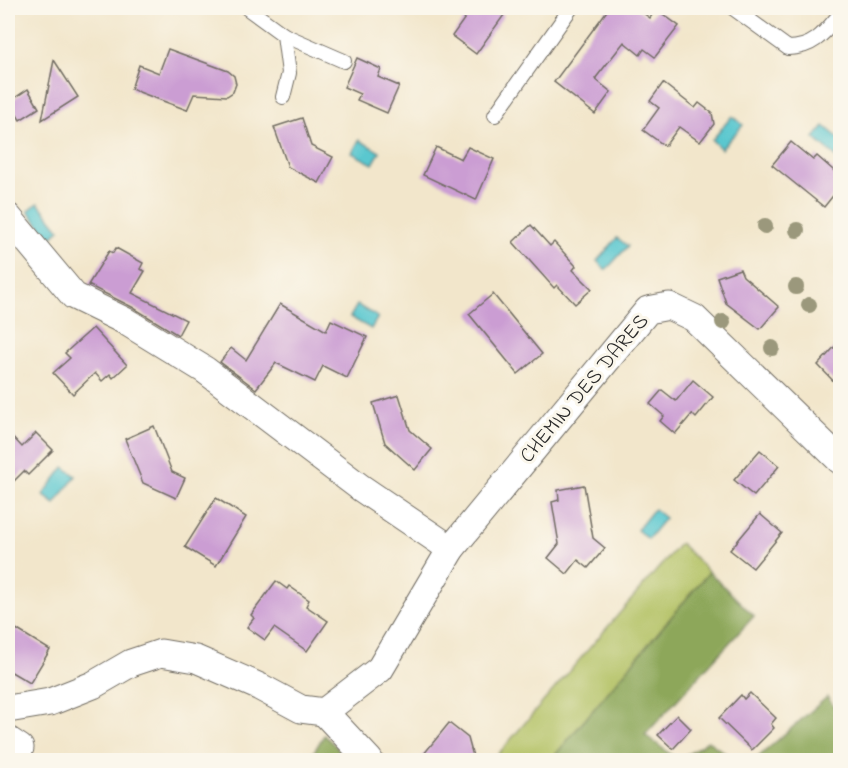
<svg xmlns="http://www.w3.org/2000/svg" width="848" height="768" font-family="'Indie Flower',sans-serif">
  <rect width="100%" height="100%" fill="#fbf7ec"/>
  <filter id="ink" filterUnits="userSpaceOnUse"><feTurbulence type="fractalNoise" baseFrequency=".0167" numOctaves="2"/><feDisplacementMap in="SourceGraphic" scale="12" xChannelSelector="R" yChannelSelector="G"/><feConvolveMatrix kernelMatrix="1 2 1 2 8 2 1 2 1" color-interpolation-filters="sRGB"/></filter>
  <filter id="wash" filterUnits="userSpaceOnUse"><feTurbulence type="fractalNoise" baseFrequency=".008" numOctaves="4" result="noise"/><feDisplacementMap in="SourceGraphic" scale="24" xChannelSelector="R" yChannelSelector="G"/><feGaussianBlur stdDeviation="1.35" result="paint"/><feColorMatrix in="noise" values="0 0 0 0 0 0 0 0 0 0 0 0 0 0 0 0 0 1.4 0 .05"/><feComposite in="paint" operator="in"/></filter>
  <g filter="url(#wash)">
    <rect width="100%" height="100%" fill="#f2e6cb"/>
    <polygon fill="#b2c164" stroke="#6e7648" stroke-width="1.5" points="680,543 709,572 551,760 493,760"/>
    <g fill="#8da75a" stroke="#5c6942" stroke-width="1.5">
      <polygon points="709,572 754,616 645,735 678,760 551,760"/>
      <polygon points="827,697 840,715 840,760 755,760"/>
      <polygon points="324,735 350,760 309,760"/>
      <polygon points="708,741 735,760 679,760"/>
    </g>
    <g fill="#5ac7cf" stroke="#42797d" stroke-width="1.5">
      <polygon points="732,116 743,125 721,149 712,140"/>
      <polygon points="824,126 840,139 840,154 837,158 814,138"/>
      <polygon points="359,140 380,152 373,164 352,153"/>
      <polygon points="38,203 60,230 50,238 28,211"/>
      <polygon points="617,238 628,246 606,270 597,261"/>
      <polygon points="357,305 378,317 371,329 350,317"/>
      <polygon points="64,467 76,476 55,504 43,495"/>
      <polygon points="654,509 665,518 648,539 637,530"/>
    </g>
    <g id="blocks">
      <g fill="#cb9dd3">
        <polygon points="472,8 493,8 504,15 476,54 452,36"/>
        <polygon points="609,8 636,8 650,18 656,9 679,26 655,57 644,49 640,55 624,42 595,79 611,92 595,114 554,82"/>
        <polygon points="168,49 228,71 234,76 236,84 233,92 227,96 194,94 187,110 131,89 139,65 159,73"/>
        <polygon points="357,58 381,69 378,77 399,86 387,113 357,100 360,94 344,87"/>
        <polygon points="54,60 78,97 42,120"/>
        <polygon points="663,83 695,108 699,103 712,113 714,124 700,142 679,127 665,146 643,130 659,108 650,101"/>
        <polygon points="28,89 39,108 20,120 9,102"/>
        <polygon points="302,118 311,146 333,157 319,183 288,167 274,127"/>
        <polygon points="791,142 813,160 817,156 840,176 840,187 824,207 772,165"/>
        <polygon points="436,147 461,159 468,147 494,159 476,200 423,175"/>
        <polygon points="531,225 550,246 554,242 576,266 573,270 592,289 575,304 557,285 554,288 513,242"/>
        <polygon points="116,248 143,263 140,269 145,271 132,293 186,320 178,335 132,307 88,285 109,251 113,253"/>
        <polygon points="740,269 743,276 779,307 760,329 726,303 717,277"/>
        <polygon points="493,294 542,354 518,374 469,314"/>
        <polygon points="280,304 326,331 331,320 367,337 347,378 323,366 315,382 276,363 256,389 220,362 231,348 246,360"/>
        <polygon points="93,328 127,365 113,378 110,374 102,381 95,373 73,394 53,373 70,358 65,353"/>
        <polygon points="840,341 840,388 818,365"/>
        <polygon points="693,380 713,397 696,418 692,414 675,434 660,421 664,416 650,404 662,390 676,401"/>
        <polygon points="399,395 410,430 432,449 415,470 385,443 373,403"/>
        <polygon points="154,426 172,472 185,478 176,498 143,483 125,439"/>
        <polygon points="8,432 22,447 36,433 53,450 28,475 24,471 8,487"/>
        <polygon points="760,450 779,466 754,496 734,480"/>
        <polygon points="584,485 593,538 605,548 588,568 578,560 567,574 548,558 559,544 552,502 559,500 558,490"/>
        <polygon points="216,498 246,517 216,566 185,547"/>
        <polygon points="760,514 782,533 753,568 730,550"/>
        <polygon points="276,581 287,589 289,586 309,600 306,606 328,621 307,651 274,628 265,640 247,627 254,618 251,615"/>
        <polygon points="8,624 50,650 30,683 8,670"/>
        <polygon points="750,693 776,718 771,724 774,728 752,750 719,718 741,695 744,699"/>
        <polygon points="677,715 691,729 673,749 658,735"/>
        <polygon points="449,723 468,738 474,760 419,760"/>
      </g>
    </g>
  </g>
  <g filter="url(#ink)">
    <use href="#blocks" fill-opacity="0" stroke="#716c63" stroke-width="1.5"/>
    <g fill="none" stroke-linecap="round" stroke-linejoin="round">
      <g stroke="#716c63" stroke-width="16">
        <g id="service">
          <polyline points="247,8 284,35 289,73 283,97"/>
          <path d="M733,8L788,48C814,48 825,32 840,14"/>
          <polyline points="284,35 344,61"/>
          <polyline points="495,115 571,8"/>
        </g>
      </g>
      <g stroke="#716c63" stroke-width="29">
        <g id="minor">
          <polyline points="8,217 74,296 125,321 205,370 361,488 451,549"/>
          <polyline points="8,709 50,702 93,685 131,663 161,653 196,659 260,687 301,709 324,712"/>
          <polyline points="8,740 20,748"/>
          <polyline points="369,760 324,712 380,669 451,549 648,310 669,306 694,318 840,460"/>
        </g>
      </g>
      <use href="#service" stroke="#fff" stroke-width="14"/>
      <use href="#minor" stroke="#fff" stroke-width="27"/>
    </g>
    <g fill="#9b987c">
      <circle cx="765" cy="226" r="8"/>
      <circle cx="797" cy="230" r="8"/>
      <circle cx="796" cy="287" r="8"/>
      <circle cx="809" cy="305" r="8"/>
      <circle cx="723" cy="322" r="8"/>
      <circle cx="772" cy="348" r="8"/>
    </g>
  </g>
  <g text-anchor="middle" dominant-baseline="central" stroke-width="6" stroke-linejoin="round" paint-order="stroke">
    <g font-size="21" fill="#2b2b2b" stroke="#fbf7ec">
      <text transform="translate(585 389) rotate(-50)">CHEMIN DES DARES</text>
    </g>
  </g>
  <rect width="848" height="768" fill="none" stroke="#fbf7ec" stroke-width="30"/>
</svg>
